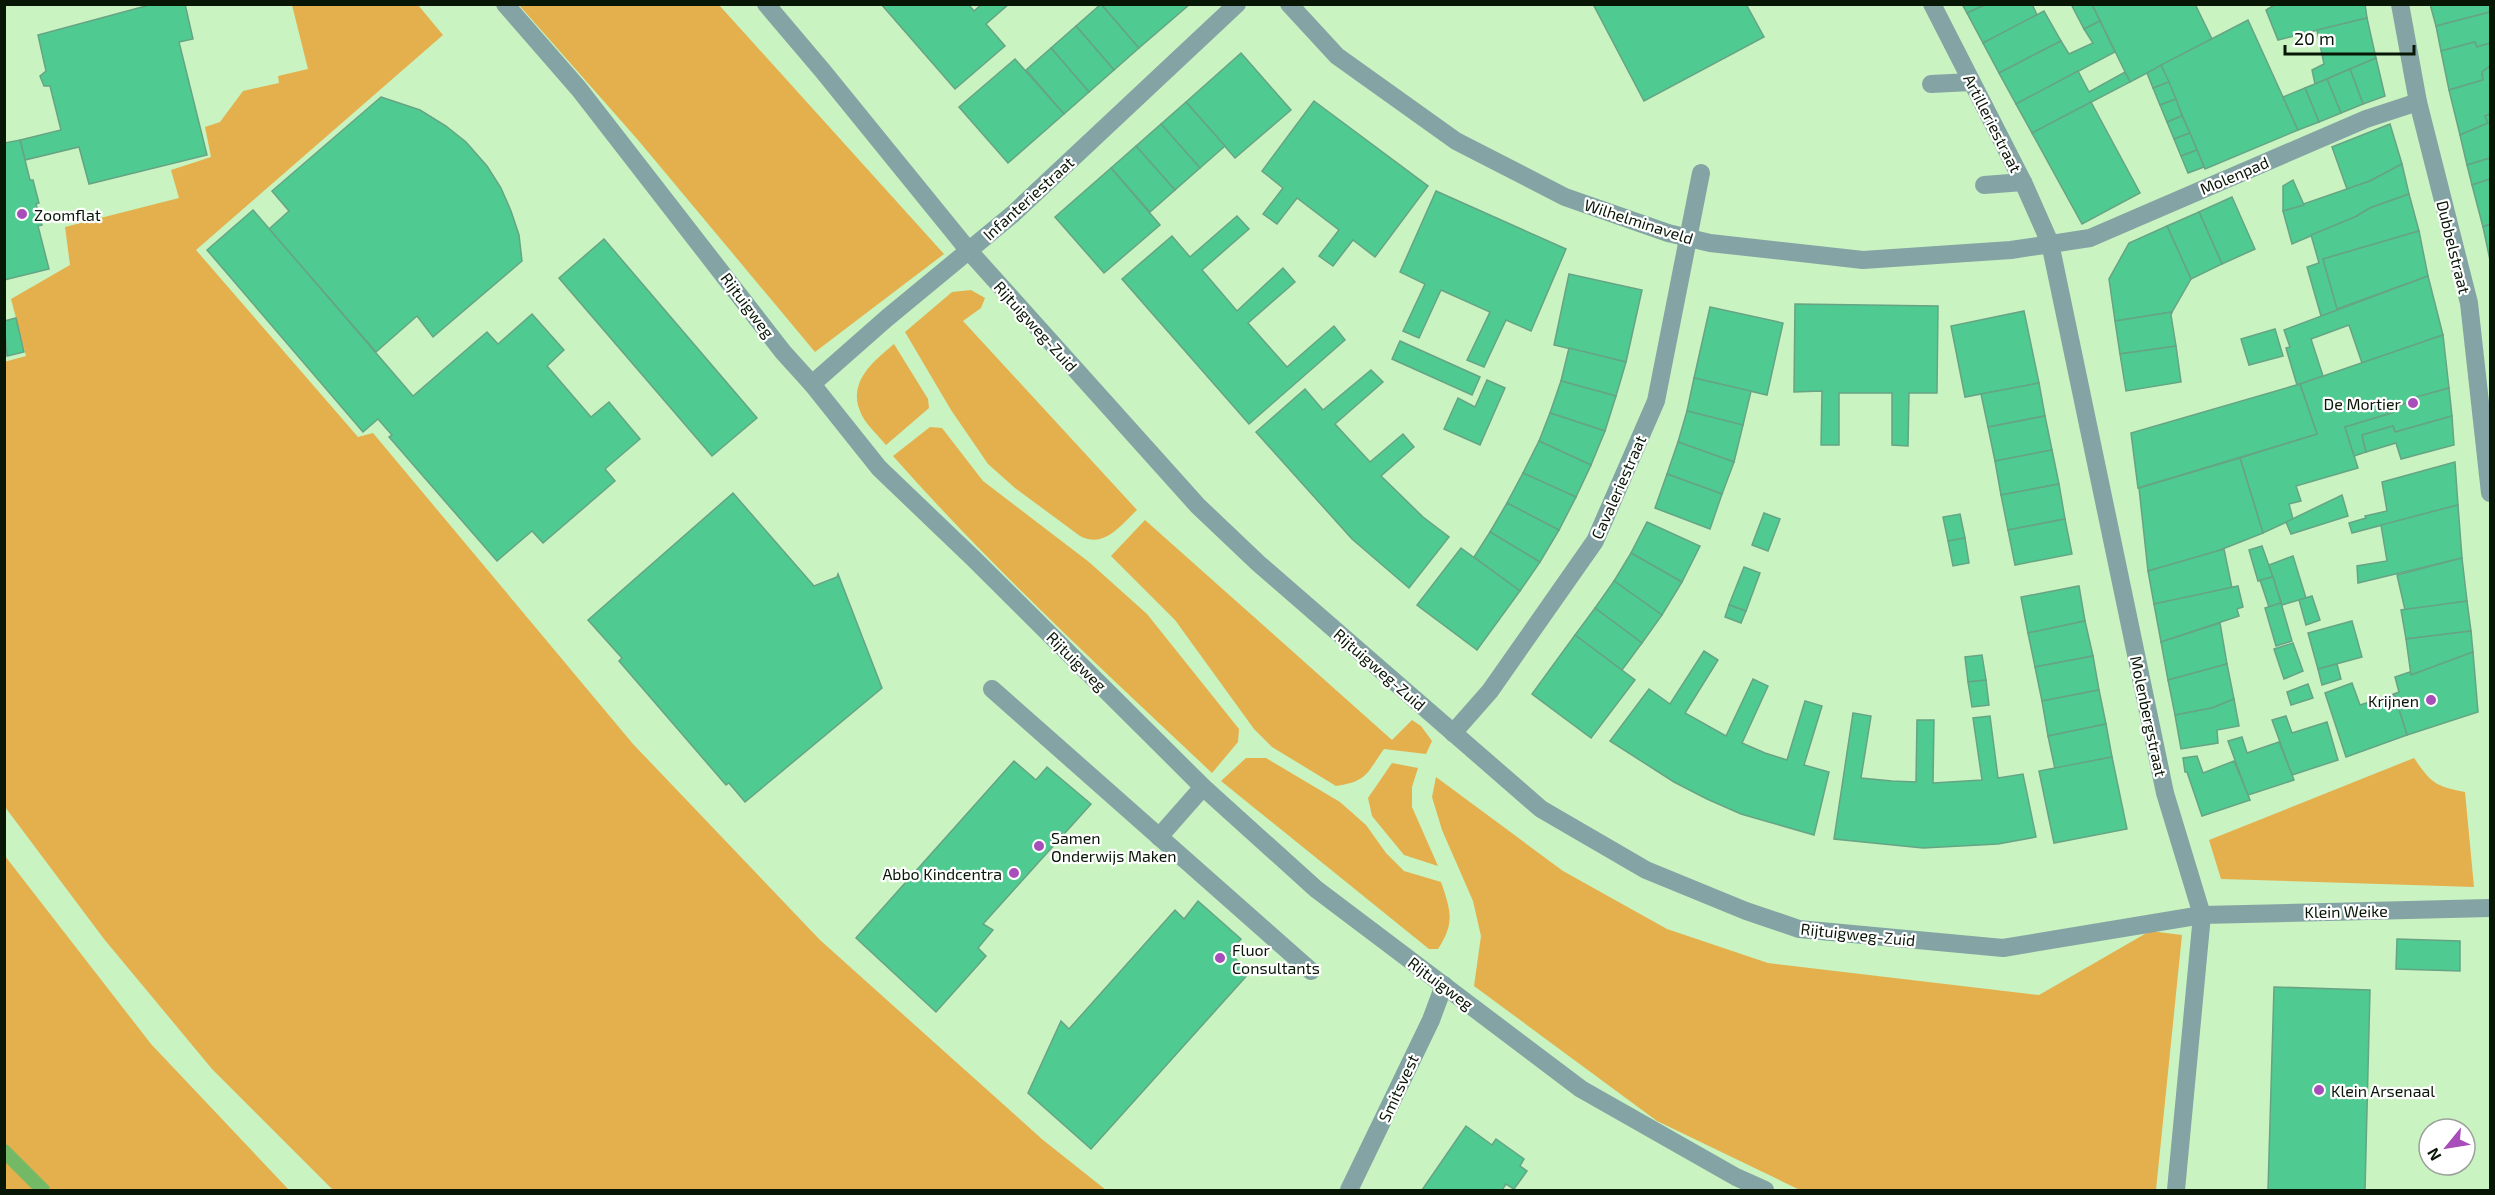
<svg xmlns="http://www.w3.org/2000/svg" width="2495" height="1195" font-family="'Exo 2',sans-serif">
  <rect width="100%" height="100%" fill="#c9f3c0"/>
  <g fill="#e4b04e">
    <polygon points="292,5 418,5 443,35 196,250 358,437 373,433 633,744 820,940 1043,1140 1106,1190 333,1190 212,1069 104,939 5,807 4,362 26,356 11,299 70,265 65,227 179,198 171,170 211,157 205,127 220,122 243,91 279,83 278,76 308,69"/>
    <polygon points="519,5 719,5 944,254 815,352 638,140"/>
    <path d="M971,290L985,298L981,308L963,321L1137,510C1121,525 1104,549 1080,536L1015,488L988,464L951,410L905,332L952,292Z"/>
    <path d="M894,344L928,399L929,408L886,445C878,435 864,423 860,411C848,381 874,361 894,344Z"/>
    <path d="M930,427L942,428L983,481L1089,562L1147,614L1239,729L1238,742L1212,773C1103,670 993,569 893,456Z"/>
    <path d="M1145,520L1392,740L1412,720L1421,726L1432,741L1426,754L1384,749C1366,774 1368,781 1336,786L1272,747L1254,729L1175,620L1111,556Z"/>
    <path d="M1246,758H1266L1340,802L1366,825L1386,853L1404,871L1441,882C1451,911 1455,923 1438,949H1429L1221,781Z"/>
    <path d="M2414,758C2432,784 2435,786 2465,792L2474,887L2221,879L2209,840Z"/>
    <polygon points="1392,763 1418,768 1412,787 1412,807 1438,866 1404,855 1372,816 1368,798"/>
    <polygon points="1436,777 1563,871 1667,929 1768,963 2039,995 2150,931 2182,935 2156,1190 1800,1190 1657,1121 1474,986 1481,936 1473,901 1442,830 1432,797"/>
    <polygon points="5,856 151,1044 289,1190 5,1190"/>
  </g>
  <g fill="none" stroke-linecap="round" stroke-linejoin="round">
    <polyline stroke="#74ba66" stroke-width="14" points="4,1151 43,1190"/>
  </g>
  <g fill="#4fca91" stroke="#66a484" stroke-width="1.5">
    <polygon points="153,4 185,4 193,39 179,42 207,155 89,184 79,147 25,160 20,140 61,130 50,86 44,86 40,76 46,71 38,35"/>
    <polygon points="881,4 968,4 974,11 982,4 1009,4 986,24 1005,46 955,89"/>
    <polygon points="1101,4 1139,48 1114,70 1076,26"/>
    <polygon points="1101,4 1190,4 1139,48"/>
    <polygon points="1593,4 1746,4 1764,37 1644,101"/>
    <polygon points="1962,4 1987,4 1967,13"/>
    <polygon points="1987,4 2032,4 2037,15 1983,43 1967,13"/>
    <polygon points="2071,4 2092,4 2100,21 2084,29"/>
    <polygon points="2092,4 2195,4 2212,39 2130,82"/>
    <polygon points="2276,4 2365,4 2367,18 2278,40 2266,10"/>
    <polygon points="2430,4 2490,4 2490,12 2436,26"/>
    <polygon points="2044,11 2061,41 1999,73 1983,43"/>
    <polygon points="2490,12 2490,43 2477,47 2475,42 2441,51 2436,26"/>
    <polygon points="2367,18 2376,58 2315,84 2312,70 2324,64 2317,30"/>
    <polygon points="2248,20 2298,130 2205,169 2161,65"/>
    <polygon points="2100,21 2115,52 2016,104 1999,73 2061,41 2069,54 2093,43 2084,29"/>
    <polygon points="1076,26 1114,70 1089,92 1051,48"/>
    <polygon points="2475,42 2477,47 2490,43 2490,66 2482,72 2483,80 2449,90 2441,51"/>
    <polygon points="1051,48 1089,92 1064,114 1026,70"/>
    <polygon points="1241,53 1291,110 1235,158 1186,102"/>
    <polygon points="2376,58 2385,96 2363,104 2350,69"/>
    <polygon points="1015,59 1064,114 1008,163 959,107"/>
    <polygon points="2161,65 2169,82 2153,88 2147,73"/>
    <polygon points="2490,66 2490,114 2485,116 2488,123 2460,135 2449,90 2483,80 2482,72"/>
    <polygon points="2350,69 2363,104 2341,113 2327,79"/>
    <polygon points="2078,71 2089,92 2125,72 2130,82 2032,133 2016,104"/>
    <polygon points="2327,79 2341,113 2319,122 2305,88"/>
    <polygon points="2169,82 2176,99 2160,105 2153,88"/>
    <polygon points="2305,88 2319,122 2298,130 2283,97"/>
    <polygon points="381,97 420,110 446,126 466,142 487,166 501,188 511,211 519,235 522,261 433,337 417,316 376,352 269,229 289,211 272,191"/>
    <polygon points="2176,99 2182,116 2167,122 2160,105"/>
    <polygon points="1314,101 1428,186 1375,257 1353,240 1333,266 1319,256 1339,230 1297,198 1277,224 1263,214 1283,188 1262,171"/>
    <polygon points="1186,102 1225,146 1200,168 1161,124"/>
    <polygon points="2091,102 2140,193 2082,224 2032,133"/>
    <polygon points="2490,114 2490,158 2467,165 2460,135 2488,123 2485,116"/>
    <polygon points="2182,116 2190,133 2174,139 2167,122"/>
    <polygon points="1161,124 1200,168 1175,190 1136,146"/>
    <polygon points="2390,124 2402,164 2370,181 2347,189 2332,147"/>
    <polygon points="2190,133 2197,150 2181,156 2174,139"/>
    <polygon points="20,140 30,180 33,180 39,203 36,204 42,225 38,226 49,269 4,280 4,143"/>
    <polygon points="1136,146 1175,190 1150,212 1111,168"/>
    <polygon points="2197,150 2204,167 2188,173 2181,156"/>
    <polygon points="2490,158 2490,179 2472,185 2467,165"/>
    <polygon points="2402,164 2409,194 2370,208 2355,217 2292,244 2283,211 2370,181"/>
    <polygon points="1111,168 1160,225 1104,273 1055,217"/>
    <polygon points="2490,179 2490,224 2483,227 2472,185"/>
    <polygon points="2293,180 2304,205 2283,211 2283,186"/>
    <polygon points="1436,191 1566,249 1531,331 1506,320 1484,367 1467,360 1490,312 1441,290 1419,338 1403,331 1425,284 1400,272"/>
    <polygon points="2409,194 2419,231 2323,259 2338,310 2321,316 2307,267 2319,263 2311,235 2355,217 2370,208"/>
    <polygon points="2232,197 2255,249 2222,264 2199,212"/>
    <polygon points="253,210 413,396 487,332 498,344 532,314 564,350 547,366 591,417 609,402 640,439 605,469 615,481 543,543 532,531 497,561 389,437 392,435 378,419 363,432 207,250"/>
    <polygon points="2199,212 2222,264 2191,279 2167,226"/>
    <polygon points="1237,216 1249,229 1202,270 1237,311 1283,268 1295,282 1248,323 1287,367 1334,326 1345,340 1249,424 1122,279 1172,236 1190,257"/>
    <polygon points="2490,224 2490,260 2483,227"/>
    <polygon points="2167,226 2191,279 2172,312 2115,321 2109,279 2129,243"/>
    <polygon points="2419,231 2428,276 2337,309 2323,259"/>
    <polygon points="604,239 757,418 712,456 559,278"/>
    <polygon points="1569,274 1642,290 1626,362 1554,345"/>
    <polygon points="2428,276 2443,335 2362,363 2349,325 2311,339 2323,376 2297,385 2286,348 2290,347 2284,330"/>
    <polygon points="1795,304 1938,306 1937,393 1909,393 1908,446 1892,445 1892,393 1839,393 1839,445 1821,445 1822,391 1794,392"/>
    <polygon points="1710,307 1783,323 1767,395 1694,378"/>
    <polygon points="2024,311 2039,383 1965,397 1951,326"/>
    <polygon points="2172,312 2171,315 2176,346 2120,354 2115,321"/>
    <polygon points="16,318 24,352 7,356 4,321"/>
    <polygon points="2275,329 2283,356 2249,365 2241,339"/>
    <polygon points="2443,335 2449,388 2413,398 2414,401 2391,408 2392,413 2345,427 2358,468 2296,486 2301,501 2289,504 2293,519 2263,533 2240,458 2317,434 2300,384"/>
    <polygon points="1400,341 1480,377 1472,395 1392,359"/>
    <polygon points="2176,346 2181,382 2126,391 2120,354"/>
    <polygon points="1569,348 1626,362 1616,396 1561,381"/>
    <polygon points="1371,370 1383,382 1335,424 1370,462 1403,434 1414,447 1381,476 1423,517 1449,537 1409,588 1352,539 1256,432 1305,389 1323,410"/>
    <polygon points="1694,378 1751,391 1743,425 1687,411"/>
    <polygon points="1487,380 1505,388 1480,445 1444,429 1458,398 1475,407"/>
    <polygon points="1561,381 1616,396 1605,431 1550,413"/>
    <polygon points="2039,383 2045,416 1988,427 1981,394"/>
    <polygon points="2300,384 2317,434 2138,488 2131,433"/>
    <polygon points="2449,388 2452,416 2395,432 2393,426 2362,435 2366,452 2354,456 2345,427 2392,413 2391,408 2414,401 2413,398"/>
    <polygon points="1687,411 1743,425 1734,462 1678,442"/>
    <polygon points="1550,413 1605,431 1591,465 1539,441"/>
    <polygon points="2045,416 2052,450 1995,461 1988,427"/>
    <polygon points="2452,416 2454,445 2401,459 2396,443 2366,452 2362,435 2393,426 2395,432"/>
    <polygon points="1539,441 1591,465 1576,497 1523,473"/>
    <polygon points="1678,442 1734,462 1722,494 1667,474"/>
    <polygon points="2052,450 2059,484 2001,495 1995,461"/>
    <polygon points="2240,458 2263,533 2215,552 2148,571 2139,488"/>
    <polygon points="2455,462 2458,505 2352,533 2349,523 2366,518 2365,516 2387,511 2382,482"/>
    <polygon points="1523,473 1576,497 1559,530 1507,503"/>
    <polygon points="1667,474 1722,494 1710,529 1655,508"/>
    <polygon points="2059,484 2065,519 2008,530 2001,495"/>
    <polygon points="733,493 814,586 837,577 838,574 882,688 745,802 729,783 726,785 619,661 622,658 588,620"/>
    <polygon points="2342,495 2348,516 2291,534 2286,522"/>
    <polygon points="1507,503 1559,530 1540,562 1490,532"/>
    <polygon points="2458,505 2462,558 2358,583 2357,566 2387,561 2381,525"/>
    <polygon points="1764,513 1780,519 1768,551 1752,545"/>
    <polygon points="1960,514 1965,538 1948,541 1943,517"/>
    <polygon points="2065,519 2072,554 2015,565 2008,530"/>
    <polygon points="1647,522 1700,546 1682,582 1631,553"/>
    <polygon points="1490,532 1540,562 1520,591 1474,557"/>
    <polygon points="1965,538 1969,563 1953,566 1948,541"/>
    <polygon points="2262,546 2273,577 2258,581 2249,550"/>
    <polygon points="1461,548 1520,591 1477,650 1417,605"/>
    <polygon points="2224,549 2232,588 2154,604 2148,571"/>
    <polygon points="1631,553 1682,582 1662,615 1614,581"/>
    <polygon points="2293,556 2306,598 2282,605 2269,565"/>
    <polygon points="2462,558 2467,601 2405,610 2397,575"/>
    <polygon points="1744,567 1760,573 1746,611 1729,605"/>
    <polygon points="2273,577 2281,603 2269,607 2260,580"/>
    <polygon points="1614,581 1662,615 1642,643 1595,608"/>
    <polygon points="2079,586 2085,621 2028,633 2021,597"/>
    <polygon points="2238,586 2243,607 2237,609 2239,616 2161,642 2154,604"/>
    <polygon points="2312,596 2320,620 2306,625 2299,600"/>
    <polygon points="2467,601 2471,631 2406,639 2401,610"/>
    <polygon points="2281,603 2292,641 2276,646 2265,608"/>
    <polygon points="1729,605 1746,611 1741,623 1725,617"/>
    <polygon points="1595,608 1642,643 1622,670 1575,635"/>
    <polygon points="2085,621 2093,656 2035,667 2028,633"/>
    <polygon points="2352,621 2362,657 2318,669 2308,633"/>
    <polygon points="2220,623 2227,664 2168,680 2161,642"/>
    <polygon points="2471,631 2473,652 2411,675 2406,639"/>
    <polygon points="1575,635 1635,680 1591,738 1532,694"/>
    <polygon points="2293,643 2303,671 2284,679 2274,649"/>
    <polygon points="1704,651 1718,660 1685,713 1726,736 1753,679 1768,686 1742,743 1765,753 1787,760 1805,701 1822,706 1804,765 1829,772 1814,835 1741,814 1707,799 1674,782 1610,741 1649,689 1670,704"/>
    <polygon points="2473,652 2478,712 2407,735 2394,694 2399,692 2395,677 2410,672 2411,675"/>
    <polygon points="1982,655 1986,680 1968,682 1965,657"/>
    <polygon points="2093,656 2099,690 2042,701 2035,667"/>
    <polygon points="2227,664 2234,699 2212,708 2175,715 2168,680"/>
    <polygon points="2337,664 2341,679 2322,685 2318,669"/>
    <polygon points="1986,680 1989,705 1972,707 1968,682"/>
    <polygon points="2352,683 2360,705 2394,694 2407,735 2346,757 2325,693"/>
    <polygon points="2308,684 2313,698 2291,705 2287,692"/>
    <polygon points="2099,690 2106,724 2048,736 2042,701"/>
    <polygon points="2234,699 2239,726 2217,730 2218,743 2181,749 2175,715 2212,708"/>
    <polygon points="1853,713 1871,716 1861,778 1892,781 1916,782 1917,720 1934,720 1933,783 1982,780 1973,718 1990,716 1998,778 2023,774 2036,837 1998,844 1923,848 1834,839"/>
    <polygon points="2286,716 2292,733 2327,722 2338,760 2292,775 2272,720"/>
    <polygon points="2106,724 2112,757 2055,769 2048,736"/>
    <polygon points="2242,737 2247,753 2279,742 2294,780 2248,795 2250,801 2228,741"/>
    <polygon points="2197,756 2203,773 2234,761 2250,800 2202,816 2187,772 2185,772 2183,758"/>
    <polygon points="2112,757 2127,829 2054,843 2039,771"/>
    <polygon points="1014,761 1036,780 1047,767 1091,804 983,924 993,930 978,948 986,956 936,1012 856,938"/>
    <polygon points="1198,901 1241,939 1229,953 1250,972 1091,1149 1028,1093 1061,1021 1069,1029 1175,910 1184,919"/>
    <polygon points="2397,939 2460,941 2460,971 2396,969"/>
    <polygon points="2274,987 2370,990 2365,1190 2268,1190"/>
    <polygon points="1466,1126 1492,1145 1496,1139 1524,1159 1520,1166 1527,1171 1514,1189 1506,1184 1502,1190 1422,1190"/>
  </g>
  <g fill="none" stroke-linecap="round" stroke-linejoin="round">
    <g stroke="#83a3a5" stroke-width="18">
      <polyline points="1931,84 1971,82"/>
      <polyline points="1984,185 2023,182"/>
      <polyline points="992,689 1311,971"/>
      <polyline points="1159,837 1203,787"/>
    </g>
    <g stroke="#83a3a5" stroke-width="18">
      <polyline points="505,4 579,89 783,352 812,384 879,468 974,559 1203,787 1316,889 1581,1089 1736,1177 1765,1190"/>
      <polyline points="766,4 822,70 969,251 1198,506 1258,563 1541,809 1646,870 1746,911 1799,929 2003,948 2202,915 2490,908"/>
      <polyline points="1289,4 1337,56 1456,141 1565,197 1668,233 1710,243 1863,260 2011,250 2090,238 2366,119 2418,102"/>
      <polyline points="1932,4 2023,182 2050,243 2165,793 2202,915 2176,1190"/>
      <polyline points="2400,4 2418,102 2469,303 2490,493"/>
      <polyline points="812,384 887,318 1013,214 1237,4"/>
      <polyline points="1453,733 1490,691 1595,541 1656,401 1701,173"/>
      <polyline points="1349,1190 1431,1020 1444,985"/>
    </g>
  </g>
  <g fill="#a74eba" stroke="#fff" stroke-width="2">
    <circle cx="22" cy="214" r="6"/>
    <circle cx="2413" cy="403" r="6"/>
    <circle cx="2431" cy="700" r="6"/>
    <circle cx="1039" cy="846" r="6"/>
    <circle cx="1014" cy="873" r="6"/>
    <circle cx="1220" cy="958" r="6"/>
    <circle cx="2319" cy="1090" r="6"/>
  </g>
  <g text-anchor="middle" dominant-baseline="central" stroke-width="4.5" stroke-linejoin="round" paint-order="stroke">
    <g font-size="16" fill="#071605" stroke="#fff">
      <text transform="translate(1993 123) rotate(63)">Artilleriestraat</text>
      <text transform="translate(2234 175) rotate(-23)">Molenpad</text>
      <text transform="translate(1028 198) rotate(-42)">Infanteriestraat</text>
      <text transform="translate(1639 221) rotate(18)">Wilhelminaveld</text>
      <text transform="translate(2454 247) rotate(76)">Dubbelstraat</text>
      <text transform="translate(748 305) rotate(53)">Rijtuigweg</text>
      <text transform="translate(1036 326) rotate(48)">Rijtuigweg-Zuid</text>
      <text transform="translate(1618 487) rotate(-66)">Cavaleriestraat</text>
      <text transform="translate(1077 661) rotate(45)">Rijtuigweg</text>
      <text transform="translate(1380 669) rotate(41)">Rijtuigweg-Zuid</text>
      <text transform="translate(2149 716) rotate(78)">Molenbergstraat</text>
      <text transform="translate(2346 911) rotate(-1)">Klein Weike</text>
      <text transform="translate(1858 934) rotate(6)">Rijtuigweg-Zuid</text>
      <text transform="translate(1441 983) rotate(37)">Rijtuigweg</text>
      <text transform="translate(1398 1088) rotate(-65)">Smitsvest</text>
    </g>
    <g font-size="16" fill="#071605" stroke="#fff" text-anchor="start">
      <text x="34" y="214">Zoomflat</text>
      <text x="2401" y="403" text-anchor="end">De Mortier</text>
      <text x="2419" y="700" text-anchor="end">Krijnen</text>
      <text x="1051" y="837">Samen<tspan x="1051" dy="18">Onderwijs Maken</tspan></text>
      <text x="1002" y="873" text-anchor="end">Abbo Kindcentra</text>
      <text x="1232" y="949">Fluor<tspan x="1232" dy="18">Consultants</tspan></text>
      <text x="2331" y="1090">Klein Arsenaal</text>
    </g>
  </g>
  <rect width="2495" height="1195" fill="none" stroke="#071605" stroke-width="12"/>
  <g transform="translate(2447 1147) rotate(240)"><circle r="28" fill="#ffffff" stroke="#9ca29b" stroke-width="1.5"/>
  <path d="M0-4.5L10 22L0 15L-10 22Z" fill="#a74eba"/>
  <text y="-9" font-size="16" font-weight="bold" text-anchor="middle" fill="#071605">N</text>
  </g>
  <path d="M2285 45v9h129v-9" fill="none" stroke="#071605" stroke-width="3"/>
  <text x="2294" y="45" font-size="18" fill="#071605" stroke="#ffffff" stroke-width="4.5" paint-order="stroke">20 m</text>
</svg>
